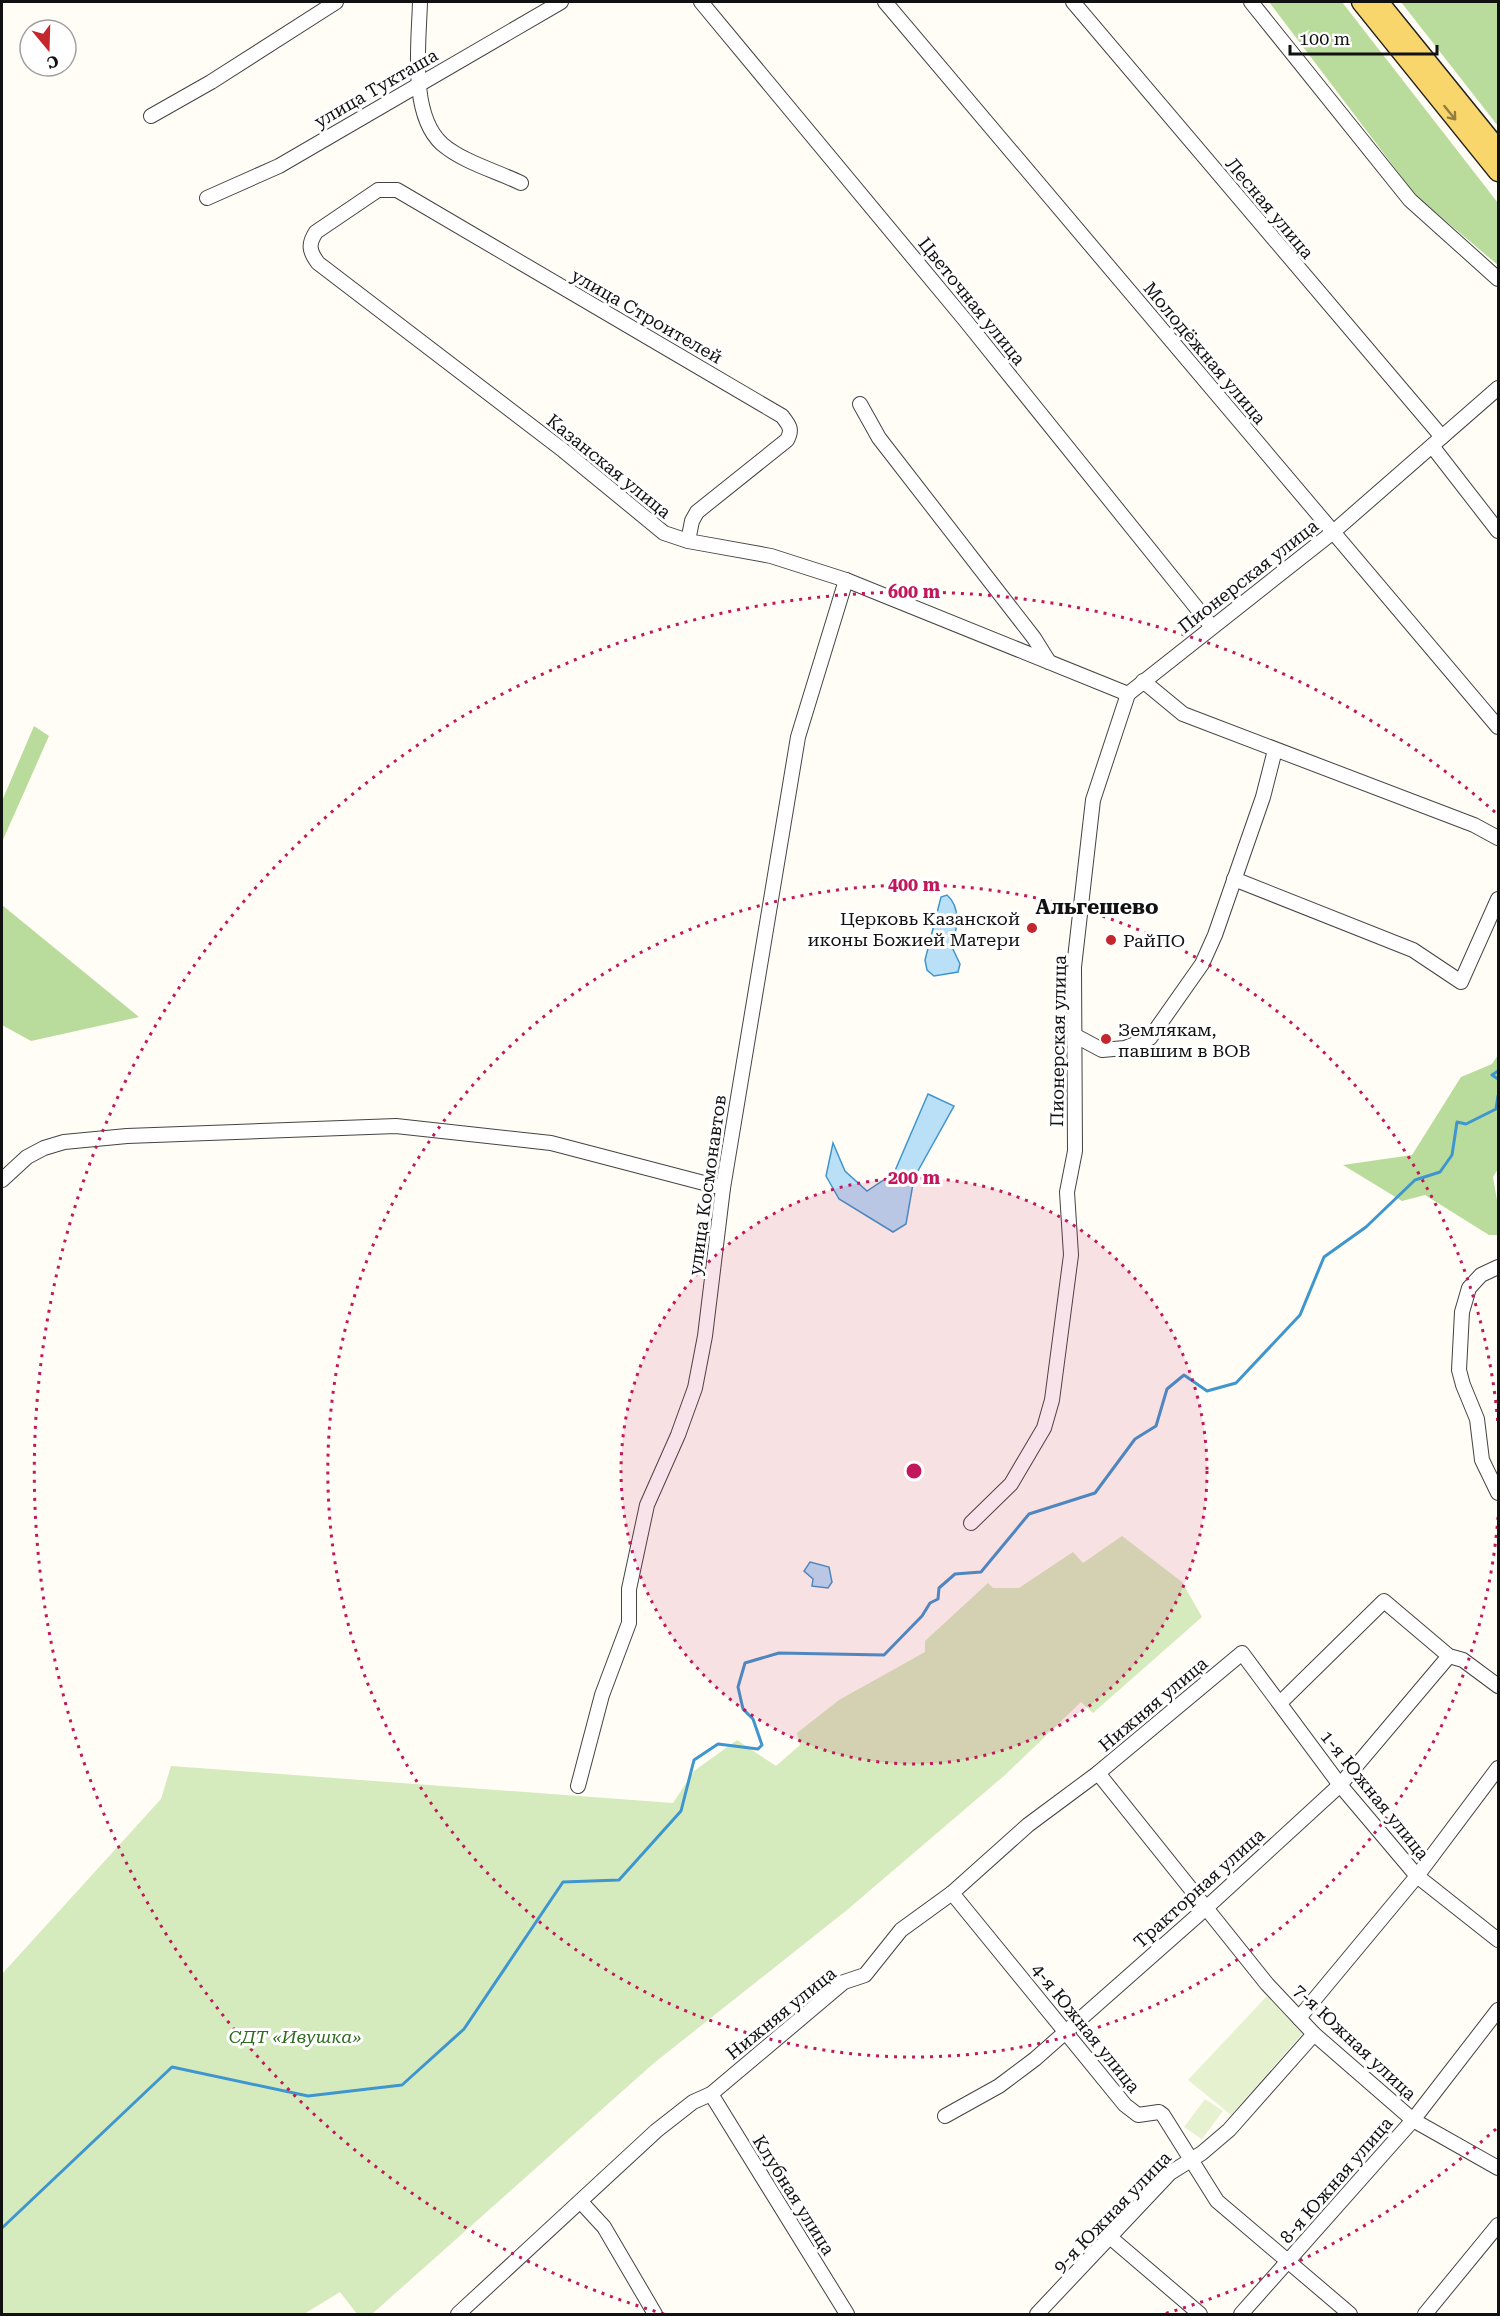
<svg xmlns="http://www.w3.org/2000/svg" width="1500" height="2316" font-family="'Roboto Serif',serif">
  <rect width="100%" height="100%" fill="#fffdf5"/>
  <polygon fill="#d5ebbd" points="1122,1536 1182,1582 1202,1617 1093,1713 1081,1702 1005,1775 847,1910 654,2063 372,2314 357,2314 340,2292 304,2314 2,2314 2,1974 161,1799 171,1766 673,1803 694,1771 737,1740 776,1766 800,1745 797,1733 839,1700 925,1652 925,1641 988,1583 993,1588 1019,1588 1073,1552 1083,1563"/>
  <g fill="#b9dc9c">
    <polygon points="1269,2 1342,2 1498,203 1498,265 1416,196"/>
    <polygon points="1401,2 1498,2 1498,126"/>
    <polygon points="34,726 49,736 2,842 2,801"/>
    <polygon points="2,905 139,1017 31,1041 2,1025"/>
    <polygon points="1498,1055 1498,1169 1493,1177 1498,1206 1498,1235 1489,1235 1425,1195 1402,1201 1343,1165 1412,1155 1461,1077 1492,1064"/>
  </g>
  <g fill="#e6f2cf">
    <polygon points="1266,1997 1270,1998 1303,2033 1231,2115 1188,2080"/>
    <polygon points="1205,2099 1223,2111 1202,2139 1184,2127"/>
  </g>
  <g fill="#b9e0f7" stroke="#3f96cf" stroke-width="1.5">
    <path d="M947,895C961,907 958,930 951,945L960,964L958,972L934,976L927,970L925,960L941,897Z"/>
    <polygon points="928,1094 954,1106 914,1178 906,1224 893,1232 839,1199 826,1176 833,1143 845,1171 867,1191 894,1173"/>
    <polygon points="810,1562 829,1567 832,1582 828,1588 812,1586 813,1579 804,1571"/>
  </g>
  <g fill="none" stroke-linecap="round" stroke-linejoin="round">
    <g stroke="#3f96cf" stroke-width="3">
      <polyline points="1498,1071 1492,1075 1498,1079"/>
      <polyline points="2,2228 172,2067 308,2096 402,2085 464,2029 563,1882 619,1880 681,1811 694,1760 718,1744 758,1749 762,1745 753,1719 743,1709 738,1687 745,1663 779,1653 884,1655 922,1616 930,1603 938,1599 939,1588 955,1574 981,1572 1029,1514 1095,1493 1135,1439 1156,1426 1167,1389 1184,1375 1207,1391 1236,1383 1300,1315 1324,1257 1366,1227 1415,1180 1440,1172 1452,1155 1457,1122 1466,1124 1496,1109 1498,1096"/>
    </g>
    <g stroke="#444" stroke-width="16">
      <g id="minor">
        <path d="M420,2C419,42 409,114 442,144C463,162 496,171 521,183"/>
        <polyline points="701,2 965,320 1212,627"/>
        <polyline points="885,2 1498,727"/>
        <polyline points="1073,2 1442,437"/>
        <polyline points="1251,2 1410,200 1498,279"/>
        <polyline points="151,116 211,82 336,2"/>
        <polyline points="207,198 279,166 561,2"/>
        <polyline points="860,404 879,438 1034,638 1049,662"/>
        <polyline points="1432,446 1498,531"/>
        <path d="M688,541L692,521L697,512L787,440C793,429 789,425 782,416L397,190H378L316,232C308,244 309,251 318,263L564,451L664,533L688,541L771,556L846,580L1128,694"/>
        <polyline points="1143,681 1183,714 1474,825 1498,838"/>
        <polyline points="1234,879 1413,950 1461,982 1498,899"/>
        <polyline points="1074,1035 1102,1050 1125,1048 1150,1038 1202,964 1215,935 1263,797 1275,750"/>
        <polyline points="2,1180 27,1157 44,1148 64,1142 127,1136 396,1126 551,1143 723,1188"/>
        <polyline points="1498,1267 1481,1275 1469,1288 1462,1312 1459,1370 1463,1385 1477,1419 1482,1460 1498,1493"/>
        <polyline points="971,1523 1011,1484 1044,1428 1052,1400 1071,1255 1067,1192 1075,1151 1074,967 1093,800 1128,694 1332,533 1498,388"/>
        <polyline points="1281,1702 1384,1601 1449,1656 1463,1660 1498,1686"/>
        <polyline points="1098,1773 1267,1984 1314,2034 1413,2120 1498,2168"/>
        <polyline points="578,1786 602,1695 629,1623 629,1589 647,1505 678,1435 695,1388 705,1336 723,1188 798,737 846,580"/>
        <polyline points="952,1893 1125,2105 1138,2115 1159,2112 1163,2115 1217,2201 1350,2314"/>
        <polyline points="1299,2018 1417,1876 1498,1768"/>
        <polyline points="711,2094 847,2314"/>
        <polyline points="945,2116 999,2086 1035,2059 1206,1908 1340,1785 1449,1656"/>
        <polyline points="581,2202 604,2227 655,2314"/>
        <polyline points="1111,2238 1200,2314"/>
        <polyline points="458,2314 656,2131 693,2102 711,2094 844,1982 865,1975 901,1930 952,1893 1028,1825 1098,1773 1242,1653 1340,1785 1417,1876 1498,1940"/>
        <polyline points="1037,2314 1170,2173 1202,2153 1229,2130 1314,2034"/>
        <polyline points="1241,2314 1413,2120 1498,2010"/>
        <polyline points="1425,2314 1498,2225"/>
      </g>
    </g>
    <g stroke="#222" stroke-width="21">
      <g id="major">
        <polyline points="1361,2 1498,172"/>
        <polyline points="1379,2 1498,149"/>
      </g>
    </g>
    <use href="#minor" stroke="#fff" stroke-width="14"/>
    <use href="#major" stroke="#f9d66b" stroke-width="18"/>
  </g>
  <defs><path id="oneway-shaft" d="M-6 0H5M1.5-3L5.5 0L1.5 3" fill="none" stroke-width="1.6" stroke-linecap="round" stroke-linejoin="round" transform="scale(1.5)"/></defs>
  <use stroke="#917d42" href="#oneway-shaft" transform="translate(1450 113) rotate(51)"/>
  <circle cx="914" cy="1471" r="293" fill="#c2185b" fill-opacity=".12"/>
  <g fill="none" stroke="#c2185b" stroke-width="3" stroke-dasharray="3 6">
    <circle cx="914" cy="1471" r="293"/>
    <path d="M1498 1517A586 586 0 1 1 1498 1425"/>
    <path d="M1496 2129A879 879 0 0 1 1164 2314M664 2314A879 879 0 1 1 1496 813"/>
  </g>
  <g fill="#c4262e" stroke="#fff" stroke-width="2">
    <circle cx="1032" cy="928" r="6"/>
    <circle cx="1111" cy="940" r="6"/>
    <circle cx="1106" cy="1039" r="6"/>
  </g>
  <g text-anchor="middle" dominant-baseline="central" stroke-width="6" stroke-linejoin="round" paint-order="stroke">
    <g font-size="18" fill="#111" stroke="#fff">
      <text transform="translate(376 88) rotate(-30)">улица Тукташа</text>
      <text transform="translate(1270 208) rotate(50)">Лесная улица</text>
      <text transform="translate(972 301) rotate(51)">Цветочная улица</text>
      <text transform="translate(647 316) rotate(30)">улица Строителей</text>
      <text transform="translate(1205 353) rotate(50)">Молодёжная улица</text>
      <text transform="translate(609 466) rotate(39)">Казанская улица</text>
      <text transform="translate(1248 576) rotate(-38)">Пионерская улица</text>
      <text transform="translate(1058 1041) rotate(-89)">Пионерская улица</text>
      <text transform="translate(707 1185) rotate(-82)">улица Космонавтов</text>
      <text transform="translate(1153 1704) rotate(-40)">Нижняя улица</text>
      <text transform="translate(1375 1795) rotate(51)">1-я Южная улица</text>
      <text transform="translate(1199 1888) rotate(-42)">Тракторная улица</text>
      <text transform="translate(781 2013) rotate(-39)">Нижняя улица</text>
      <text transform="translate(1086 2028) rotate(51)">4-я Южная улица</text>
      <text transform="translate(1355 2042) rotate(43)">7-я Южная улица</text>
      <text transform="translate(1336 2180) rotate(-49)">8-я Южная улица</text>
      <text transform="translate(794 2195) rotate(58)">Клубная улица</text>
      <text transform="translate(1112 2212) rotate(-46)">9-я Южная улица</text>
    </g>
    <g font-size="18" fill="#111" stroke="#fff" text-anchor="start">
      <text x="1020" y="918" text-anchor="end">Церковь Казанской<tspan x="1020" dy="21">иконы Божией Матери</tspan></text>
      <text x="1123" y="940">РайПО</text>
      <text x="1118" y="1029">Землякам,<tspan x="1118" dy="21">павшим в ВОВ</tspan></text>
    </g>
    <g font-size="18" font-style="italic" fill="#2f6b1f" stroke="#fff">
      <text x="295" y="2036">СДТ «Ивушка»</text>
    </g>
    <g font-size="21" font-weight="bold" fill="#111" stroke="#fff">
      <text x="1097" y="907">Альгешево</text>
    </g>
  </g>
  <circle cx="914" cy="1471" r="9" fill="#c2185b" stroke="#fff" stroke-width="3"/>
  <g font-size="18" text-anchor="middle" font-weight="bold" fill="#c2185b" stroke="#fff" stroke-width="6" stroke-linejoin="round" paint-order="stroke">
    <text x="914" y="598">600 m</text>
    <text x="914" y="891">400 m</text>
    <text x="914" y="1184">200 m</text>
  </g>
  <rect width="1500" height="2316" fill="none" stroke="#111111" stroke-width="6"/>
  <g transform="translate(48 48) rotate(161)"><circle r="28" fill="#ffffff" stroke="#a0a0a0" stroke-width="1.5"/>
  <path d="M0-4.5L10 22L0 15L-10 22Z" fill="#c4262e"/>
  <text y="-9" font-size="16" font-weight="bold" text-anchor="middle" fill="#111111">С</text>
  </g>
  <path d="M1290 45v9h147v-9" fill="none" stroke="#111111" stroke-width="3"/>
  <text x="1299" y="45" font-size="18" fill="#111111" stroke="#ffffff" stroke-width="4.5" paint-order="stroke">100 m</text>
</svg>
